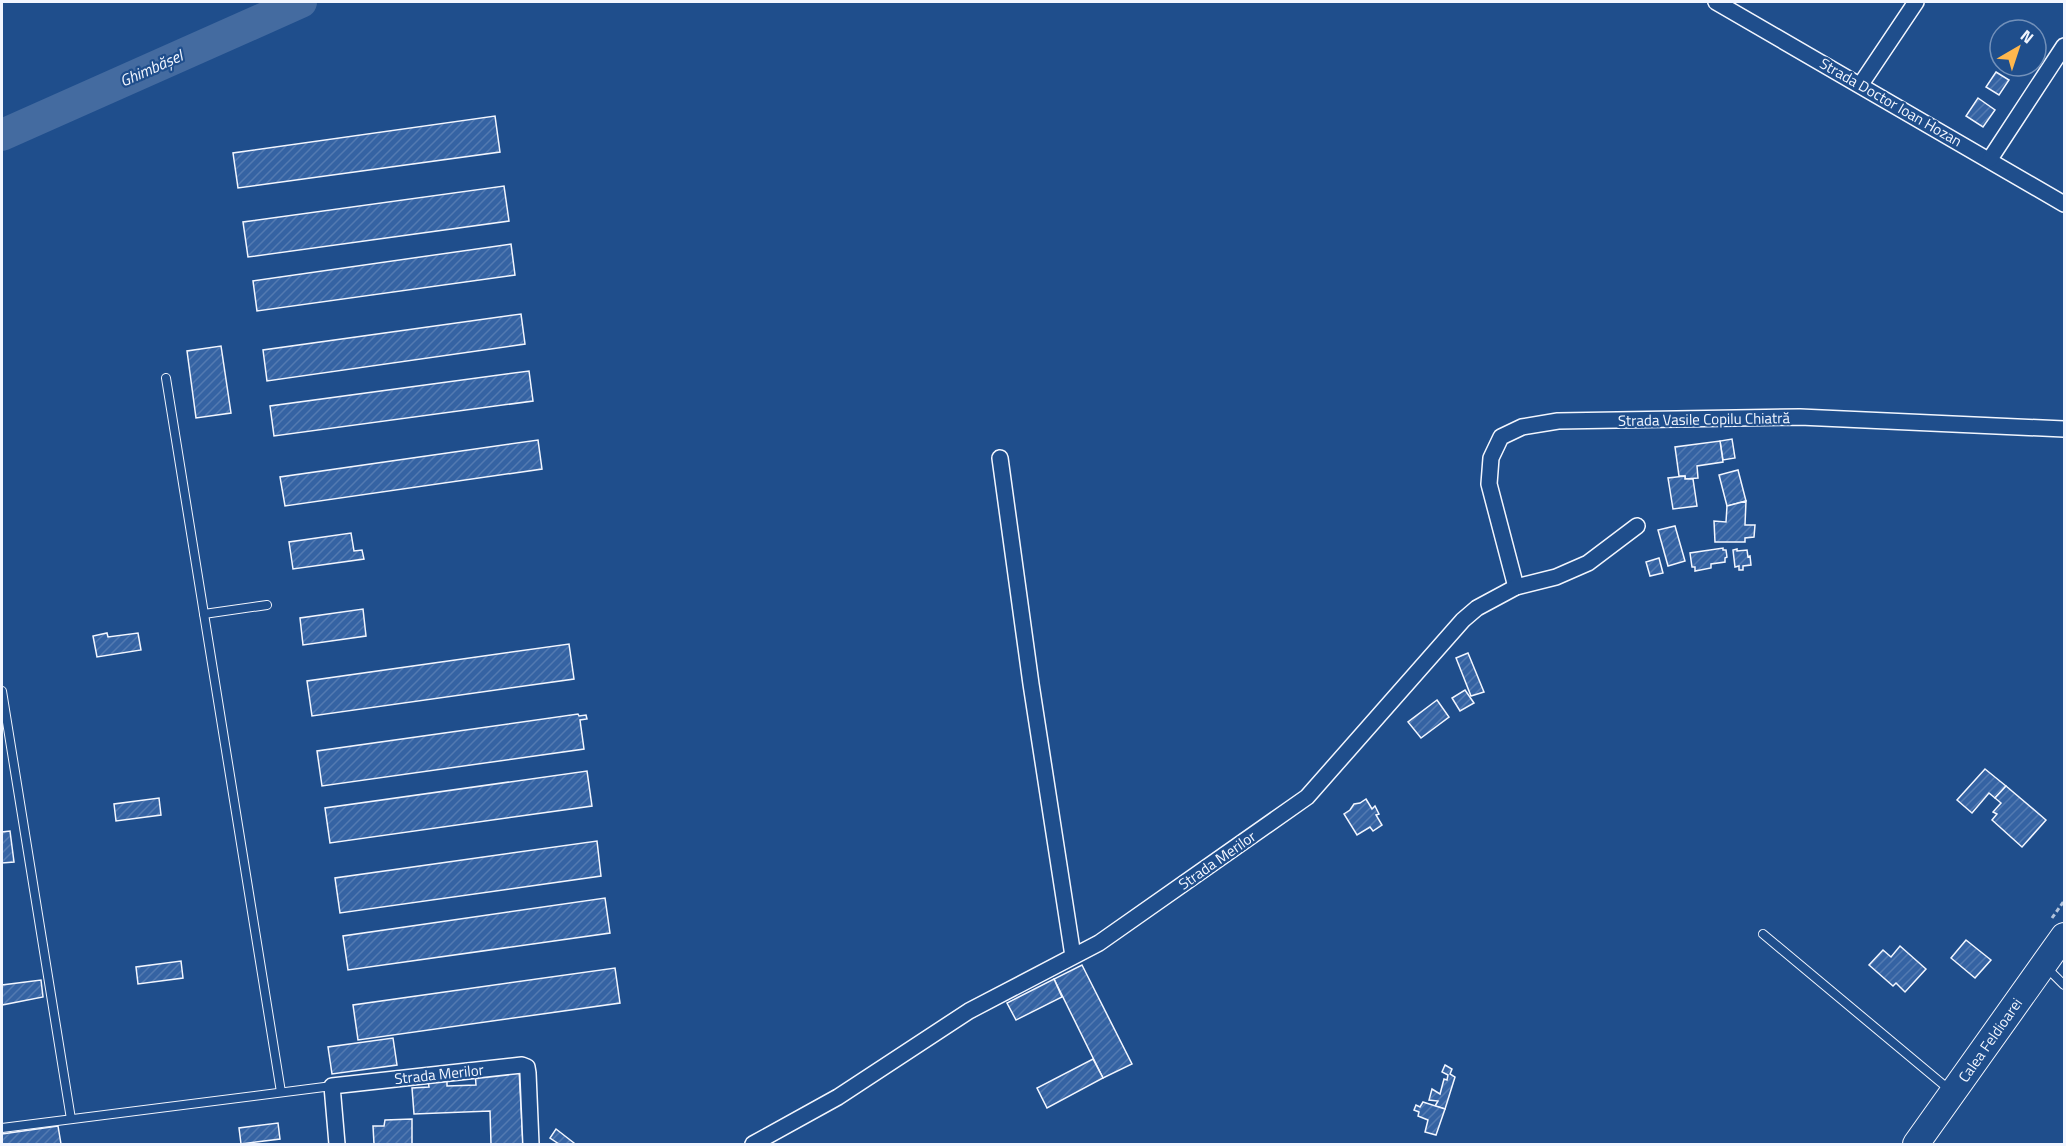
<svg xmlns="http://www.w3.org/2000/svg" width="2066" height="1146" font-family="'Titillium Web',sans-serif">
  <defs>
    <pattern id="building-hatch" width="6" height="6" patternUnits="userSpaceOnUse" patternTransform="scale(1.5)"><rect width="6" height="6" fill="#3563a3"/><path d="M-1 1l2-2M0 6l6-6M5 7l2-2" fill="none" stroke="#537ab1"/></pattern>
  </defs>
  <rect width="100%" height="100%" fill="#1f4e8c"/>
  <g fill="none" stroke-linecap="round" stroke-linejoin="round">
    <polyline stroke="#446ba0" stroke-width="32" points="2,135 301,2"/>
  </g>
  <g fill="url(#building-hatch)" stroke="#f2f6ff" stroke-width="1.5">
    <polygon points="1996,72 2009,80 1999,95 1986,87"/>
    <polygon points="1978,98 1995,110 1983,127 1966,116"/>
    <polygon points="495,116 500,152 238,188 233,153"/>
    <polygon points="504,186 509,221 248,257 243,222"/>
    <polygon points="511,244 515,275 257,311 253,281"/>
    <polygon points="521,314 525,344 267,381 263,350"/>
    <polygon points="221,346 231,413 196,418 187,351"/>
    <polygon points="529,371 533,401 274,436 270,406"/>
    <polygon points="1732,439 1735,458 1723,460 1720,441"/>
    <polygon points="538,440 542,469 285,506 280,477"/>
    <polygon points="1720,441 1723,462 1697,466 1698,478 1685,479 1685,476 1679,476 1675,447"/>
    <polygon points="1738,470 1746,501 1727,506 1719,475"/>
    <polygon points="1685,476 1685,479 1693,479 1697,506 1673,509 1668,478"/>
    <polygon points="1746,501 1745,525 1755,525 1754,537 1745,538 1745,542 1715,542 1714,521 1726,522 1727,506"/>
    <polygon points="1675,526 1685,561 1668,566 1658,530"/>
    <polygon points="351,533 354,551 362,550 364,559 293,569 289,542"/>
    <polygon points="1723,548 1723,550 1726,550 1727,557 1725,558 1725,562 1711,564 1711,568 1695,571 1695,567 1692,567 1690,553"/>
    <polygon points="1737,549 1737,551 1747,550 1748,557 1750,556 1751,565 1743,566 1743,570 1739,570 1739,566 1735,567 1733,550"/>
    <polygon points="1659,558 1663,573 1650,576 1646,562"/>
    <polygon points="363,609 366,636 303,645 300,618"/>
    <polygon points="107,633 108,637 138,633 141,650 97,657 93,636"/>
    <polygon points="569,644 574,679 312,716 307,681"/>
    <polygon points="1468,653 1484,692 1471,696 1456,658"/>
    <polygon points="1465,690 1474,703 1460,711 1452,698"/>
    <polygon points="1437,700 1449,717 1421,738 1408,722"/>
    <polygon points="578,714 579,716 586,715 587,719 580,720 584,749 322,786 317,751"/>
    <polygon points="1985,769 2006,786 1995,798 1989,793 1972,813 1957,800"/>
    <polygon points="587,771 592,806 330,843 325,808"/>
    <polygon points="2006,786 2046,820 2022,847 1992,820 1997,814 1993,812 2001,803 1995,798"/>
    <polygon points="159,798 161,815 116,821 114,804"/>
    <polygon points="1366,799 1372,809 1375,806 1379,814 1376,815 1382,825 1373,831 1370,827 1357,835 1344,814 1350,810 1354,804 1360,803"/>
    <polygon points="10,831 14,862 2,863 2,832"/>
    <polygon points="597,841 601,876 340,913 335,878"/>
    <polygon points="605,898 610,933 348,970 343,936"/>
    <polygon points="1966,940 1991,960 1975,978 1951,958"/>
    <polygon points="1900,946 1926,969 1905,992 1896,983 1893,986 1869,965 1883,950 1891,957"/>
    <polygon points="181,961 183,978 138,984 136,967"/>
    <polygon points="1082,965 1132,1064 1103,1078 1054,979"/>
    <polygon points="615,968 620,1003 358,1040 353,1005"/>
    <polygon points="1054,979 1062,997 1016,1020 1007,1003"/>
    <polygon points="41,980 43,997 2,1005 2,985"/>
    <polygon points="393,1038 397,1065 332,1074 328,1047"/>
    <polygon points="1093,1059 1103,1078 1047,1108 1037,1088"/>
    <polygon points="1445,1065 1452,1069 1450,1074 1455,1077 1445,1109 1435,1106 1438,1101 1429,1100 1432,1089 1440,1094 1444,1079 1447,1080 1448,1075 1442,1072"/>
    <polygon points="519,1069 523,1144 491,1144 490,1111 414,1114 412,1088 429,1087 428,1080 447,1081 447,1086 476,1085 475,1072"/>
    <polygon points="1423,1102 1445,1109 1436,1135 1425,1132 1428,1120 1418,1116 1419,1112 1414,1110 1416,1105 1420,1107"/>
    <polygon points="412,1119 412,1144 374,1144 373,1126 384,1126 385,1120"/>
    <polygon points="278,1123 280,1139 241,1144 239,1128"/>
    <polygon points="58,1126 61,1144 2,1144 2,1134"/>
    <polygon points="556,1129 574,1143 573,1144 559,1144 550,1138"/>
  </g>
  <g fill="none" stroke-linecap="round" stroke-linejoin="round">
    <g stroke="#f2f6ff" stroke-width="10">
      <g id="service">
        <polyline points="166,378 281,1092"/>
        <polyline points="204,614 267,605"/>
        <polyline points="2,691 71,1119"/>
        <polyline points="1763,934 1951,1091"/>
        <polyline points="2046,967 2064,985"/>
        <polyline points="2,1128 332,1086"/>
      </g>
    </g>
    <g stroke="#f2f6ff" stroke-width="18">
      <g id="minor">
        <polyline points="1716,2 2064,204"/>
        <polyline points="1861,84 1916,2"/>
        <polyline points="1990,159 2064,46"/>
        <polyline points="1000,458 1031,684 1073,956"/>
        <polyline points="1516,587 1489,484 1491,458 1501,437 1522,427 1558,421 1800,417 2064,429"/>
        <polyline points="337,1144 332,1086 522,1065 527,1067 528,1073 531,1144"/>
        <polyline points="753,1144 838,1097 969,1011 1099,943 1307,797 1463,620 1477,608 1516,587 1556,577 1588,563 1637,526"/>
      </g>
    </g>
    <g stroke="#f2f6ff" stroke-width="28">
      <polyline id="trunk" points="1916,1144 2064,936"/>
    </g>
    <polyline stroke="#b3c4dc" stroke-width="3" stroke-dasharray="4.5 3" stroke-linecap="butt" points="2052,918 2064,901"/>
    <use href="#service" stroke="#1f4e8c" stroke-width="8"/>
    <use href="#minor" stroke="#1f4e8c" stroke-width="15"/>
    <use href="#trunk" stroke="#1f4e8c" stroke-width="26"/>
  </g>
  <g text-anchor="middle" dominant-baseline="central" stroke-width="4.5" stroke-linejoin="round" paint-order="stroke">
    <g font-size="15" fill="#f2f6ff" stroke="#1f4e8c">
      <text transform="translate(1891 102) rotate(30)">Strada Doctor Ioan Hozan</text>
      <text transform="translate(1704 419) rotate(-1)">Strada Vasile Copilu Chiatră</text>
      <text transform="translate(1217 860) rotate(-35)">Strada Merilor</text>
      <text transform="translate(1990 1040) rotate(-55)">Calea Feldioarei</text>
      <text transform="translate(439 1074) rotate(-6)">Strada Merilor</text>
    </g>
    <g font-size="16" font-style="italic" fill="#f2f6ff" stroke="#1f4e8c">
      <text transform="translate(151 68) rotate(-24)">Ghimbășel</text>
    </g>
  </g>
  <rect width="2066" height="1146" fill="none" stroke="#f2f6ff" stroke-width="6"/>
  <g transform="translate(2018 48) rotate(39)"><circle r="28" fill="#1f4e8c" stroke="#7391ba" stroke-width="1.5"/>
  <path d="M0-4.5L10 22L0 15L-10 22Z" fill="#ffb74d"/>
  <text y="-9" font-size="16" font-weight="bold" text-anchor="middle" fill="#f2f6ff">N</text>
  </g>
</svg>
